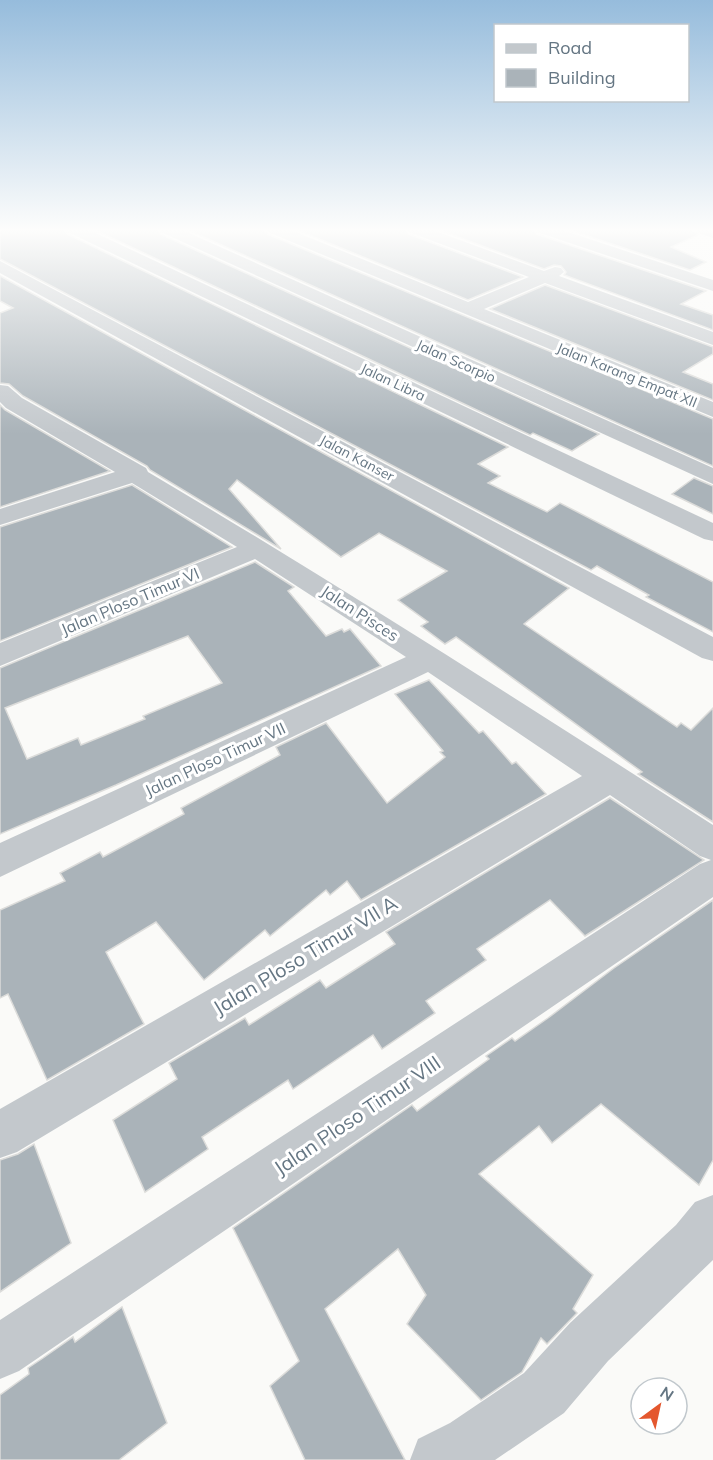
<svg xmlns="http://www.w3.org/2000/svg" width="713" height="1460" font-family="Mulish,sans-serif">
  <rect width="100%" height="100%" fill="#fafaf8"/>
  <g fill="#aab3b9" stroke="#dcdcda" stroke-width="1.5" fill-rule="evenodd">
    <polygon points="0,229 64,229 67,234 508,447 478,464 500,476 488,483 547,512 560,503 713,582 713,632 646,597 649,595 597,566 591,570 0,259"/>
    <polygon points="93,229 157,229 160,234 599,434 572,451 533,433 530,435"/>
    <polygon points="186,229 264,229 267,234 713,419 713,466"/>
    <polygon points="295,229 405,229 408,234 523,277 468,300"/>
    <polygon points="437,229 533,229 536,234 706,291 681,304 713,315 713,330 564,275 566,272 561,266 554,265 544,269"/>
    <polygon points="567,229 692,229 698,235 671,247 706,262 690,270"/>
    <polygon points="0,276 569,588 524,624 677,727 681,723 691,730 713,708 713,822 638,774 642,772 456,637 445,644 421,626 428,622 398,600 447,571 379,533 341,557 237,480 229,489 281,549 150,470 147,466 23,396 9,384 0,383 0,313 13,308 0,301"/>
    <polygon points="545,285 713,347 713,354 683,372 713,384 713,400 490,309"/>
    <polygon points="0,405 5,410 110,471 0,507"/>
    <polygon points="694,478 713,486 713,514 672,494"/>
    <polygon points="132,485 232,547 0,641 0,527"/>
    <path d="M255,562L294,587L288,591L326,636L342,629L344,632L350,629L381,666L116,785L0,834V668ZM188,636L222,683L143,716L145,719L81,745L78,738L27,759L5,708Z"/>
    <polygon points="429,680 479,733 483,731 512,764 516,762 546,794 361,900 347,881 330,895 326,890 270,936 265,930 204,980 156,922 106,952 144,1024 47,1080 8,994 0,998 0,910 65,881 60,873 100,852 103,857 184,814 181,808 280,755 276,747 326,723 387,803 445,757 440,752 443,751 395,694"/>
    <polygon points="610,798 704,860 585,936 550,900 477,949 486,960 426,1001 435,1013 382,1049 373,1035 293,1089 288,1080 202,1137 208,1149 145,1192 113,1120 177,1079 169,1063 245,1018 249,1025 320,980 326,988 395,944 386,932"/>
    <polygon points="713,900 713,1160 699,1185 601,1104 552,1143 539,1126 479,1174 593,1275 573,1309 577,1313 547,1344 541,1338 522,1372 481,1400 407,1324 426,1295 398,1249 325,1309 405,1460 305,1460 270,1386 299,1361 233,1228 412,1105 417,1111 489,1059 486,1056 512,1038 515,1041 548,1018 614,968"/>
    <polygon points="34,1144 71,1243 0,1292 0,1160 18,1154"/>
    <polygon points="122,1307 167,1423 119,1460 0,1460 0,1395 29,1374 28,1368 43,1358 73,1337 75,1342"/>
  </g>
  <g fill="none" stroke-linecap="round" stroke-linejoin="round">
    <g fill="#c3c8cc" fill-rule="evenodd">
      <polygon points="66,229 87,229 713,523 713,541 704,539 68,232"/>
      <polygon points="159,229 180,229 713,468 713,484 161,232"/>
      <polygon points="266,229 288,229 468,302 529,277 409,232 407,229 430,229 544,271 555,267 561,268 564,272 559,276 713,332 713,345 545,283 484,309 713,402 713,417 268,232"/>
      <polygon points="535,229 559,229 713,280 713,291 537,232"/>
      <polygon points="694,229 713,229 713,238 696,232"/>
      <polygon points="0,261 713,637 713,661 702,658 0,273"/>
      <path d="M0,385L8,386L22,398L146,468L148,472C339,585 526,705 713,825V897L19,1371L0,1379V1320L700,864L711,860L700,856L610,795L17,1152L0,1158V1109L582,776L428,672L0,877V843L406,657L255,559L0,666V643L237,547L132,483L0,525V509L115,472L6,408L0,402Z"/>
      <polygon points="713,1195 713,1260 608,1361 564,1413 495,1460 410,1460 418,1439 450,1423 524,1373 570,1323 676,1225 695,1202"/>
    </g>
  </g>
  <linearGradient id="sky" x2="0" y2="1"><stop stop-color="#96bcdc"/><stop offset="0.53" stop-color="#fdfdfc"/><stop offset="1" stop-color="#fdfdfc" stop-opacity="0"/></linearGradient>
  <rect width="713" height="434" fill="url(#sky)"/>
  <g text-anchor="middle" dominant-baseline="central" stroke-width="6" stroke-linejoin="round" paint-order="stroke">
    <g font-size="14" fill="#657683" stroke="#fff">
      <text transform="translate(456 361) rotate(24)">Jalan Scorpio</text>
      <text transform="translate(627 375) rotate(22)">Jalan Karang Empat XII</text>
      <text transform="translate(393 382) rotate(25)">Jalan Libra</text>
      <text transform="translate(357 458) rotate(28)">Jalan Kanser</text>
    </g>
    <g font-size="16" fill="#657683" stroke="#fff">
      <text transform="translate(130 601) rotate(-23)">Jalan Ploso Timur VI</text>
      <text transform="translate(360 613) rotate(33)">Jalan Pisces</text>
      <text transform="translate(215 759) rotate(-25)">Jalan Ploso Timur VII</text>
    </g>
    <g font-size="20" fill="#657683" stroke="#fff">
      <text transform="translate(305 955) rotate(-31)">Jalan Ploso Timur VII A</text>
      <text transform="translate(357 1115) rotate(-34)">Jalan Ploso Timur VIII</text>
    </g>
  </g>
  <rect x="494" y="24" width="195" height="78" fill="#ffffff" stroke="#c1c8cd" stroke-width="1.5"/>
  <rect x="506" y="44" width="30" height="9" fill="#c3c8cc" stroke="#c1c8cd" stroke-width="1.5"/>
  <text x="548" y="54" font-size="18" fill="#657683">Road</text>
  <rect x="506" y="69" width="30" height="18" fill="#aab3b9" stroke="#c1c8cd" stroke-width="1.5"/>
  <text x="548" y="84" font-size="18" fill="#657683">Building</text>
  <g transform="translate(659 1406) rotate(33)"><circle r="28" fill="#ffffff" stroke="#c1c8cd" stroke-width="1.5"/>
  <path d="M0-4.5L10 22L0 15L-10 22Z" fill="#e4572e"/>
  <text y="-9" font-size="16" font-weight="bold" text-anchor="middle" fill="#657683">N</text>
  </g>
</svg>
